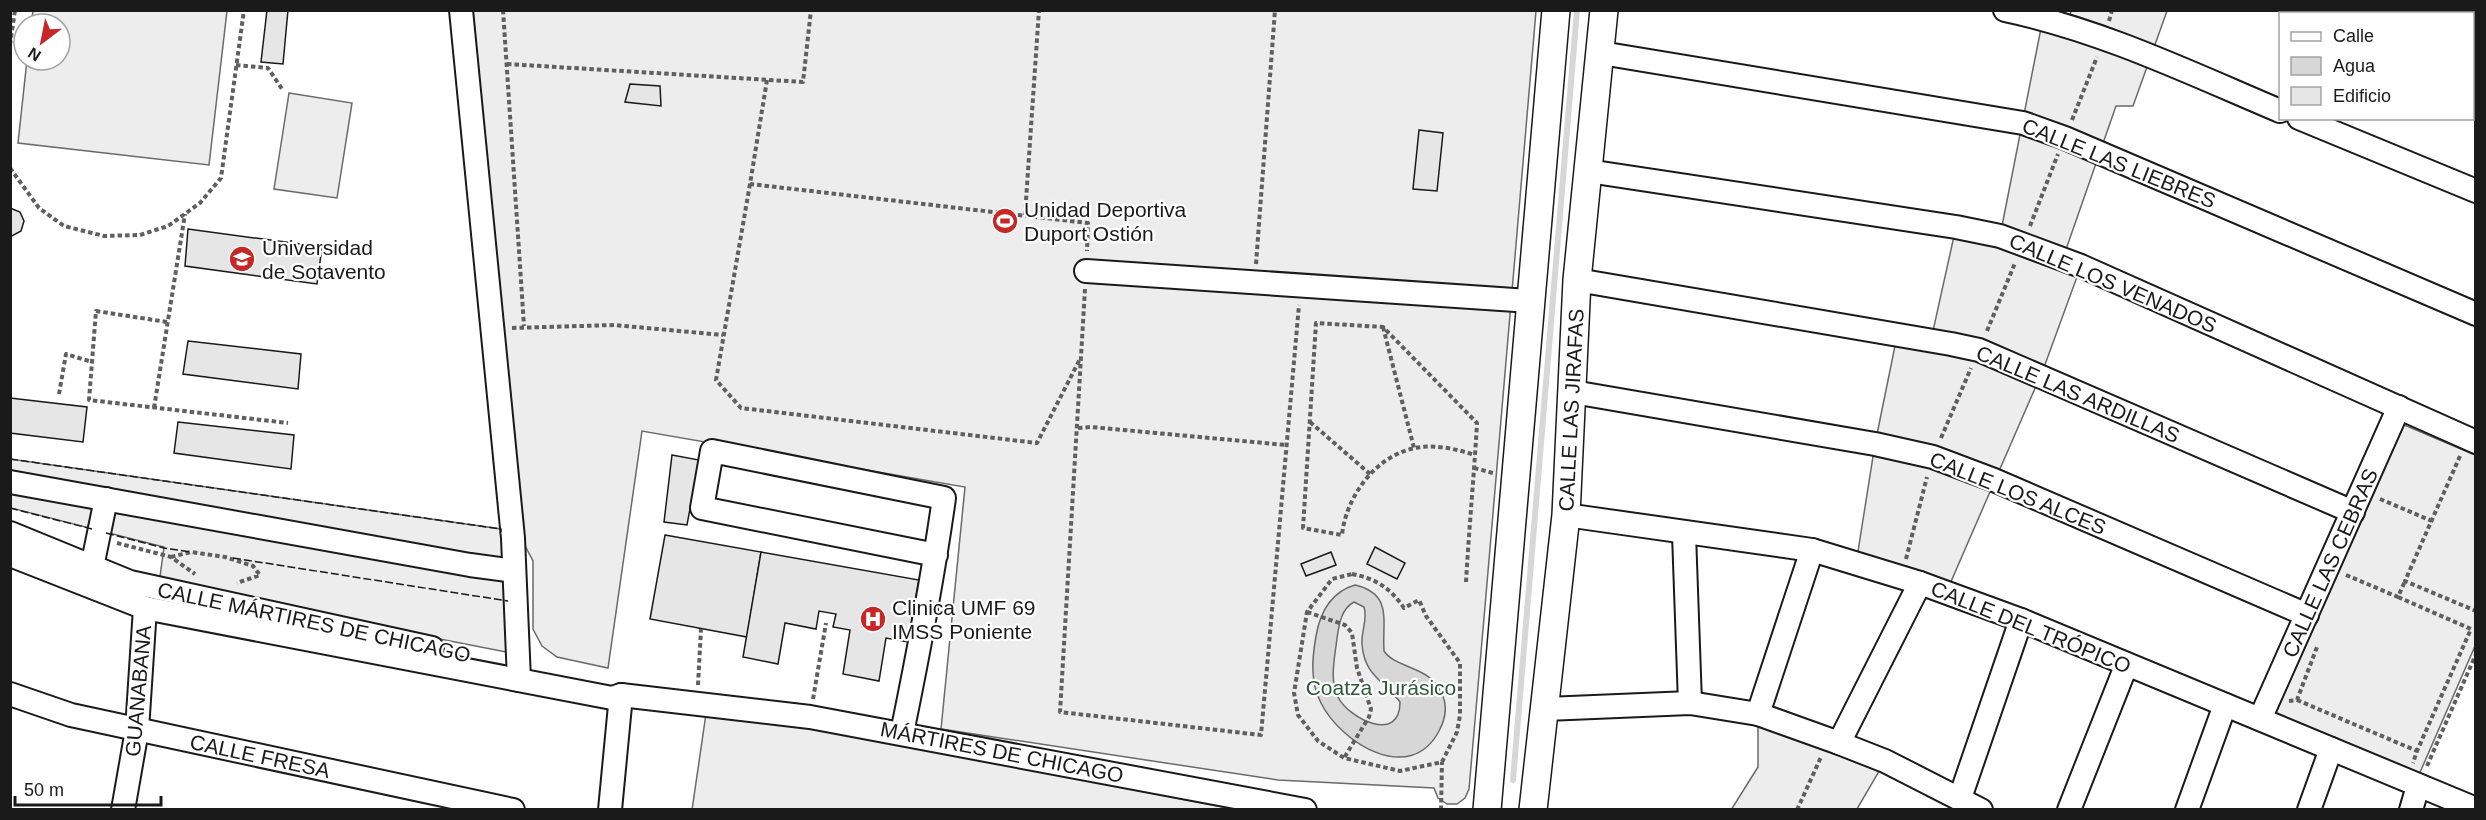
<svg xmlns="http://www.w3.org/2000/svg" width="2486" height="820" font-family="Helvetica,sans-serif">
  <rect width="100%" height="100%" fill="#fff"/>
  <g fill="#ededed" stroke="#6a6a6a" stroke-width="1.5">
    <polygon points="33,11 227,11 209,165 18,143 27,60 60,60 60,24 31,24"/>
    <polygon points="473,11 1536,11 1486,595 1469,789 1465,798 1457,804 1447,804 1438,798 1434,788 1278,780 941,729 965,487 642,431 608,668 557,657 542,646 533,629 533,561 523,542"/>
    <polygon points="2071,11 2167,11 2133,106 2116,106 2063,258 2081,266 2043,370 1946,593 1856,564 1875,444 1897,336 1931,340 1956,227 2000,236 2043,18 2068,25"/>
    <polygon points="289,93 352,103 337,198 274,189"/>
    <polygon points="2402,424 2475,455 2475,646 2418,777 2274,717"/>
    <polygon points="10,459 501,529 511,653 159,584 164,547 11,508"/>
    <polygon points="707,707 1233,809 692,810"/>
    <polygon points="1758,714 1885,761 1857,809 1731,810 1758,767"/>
  </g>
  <path fill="#d7d7d7" stroke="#6a6a6a" stroke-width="1.5" fill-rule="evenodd" d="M1355,585C1393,594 1382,620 1384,651C1396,669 1428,665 1441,692C1448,705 1446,718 1439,731C1410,786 1341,743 1321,703C1310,682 1312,659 1316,636C1320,613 1331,592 1355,585ZM1354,602L1364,607C1368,619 1361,631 1362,644C1364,676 1385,681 1400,702C1400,744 1349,719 1338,697C1329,680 1335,657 1337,638C1339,625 1341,609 1354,602Z"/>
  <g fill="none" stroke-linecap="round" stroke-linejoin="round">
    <polyline stroke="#d7d7d7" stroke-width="6" points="1513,780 1577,10"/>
  </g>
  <g fill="#e6e6e6" stroke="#1a1a1a" stroke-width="1.5">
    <polygon points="267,10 288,10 283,64 261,62"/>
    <polygon points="630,84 660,86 661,106 625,102"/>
    <polygon points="1419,130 1443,133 1437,191 1413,189"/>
    <polygon points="10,208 20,212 24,221 21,231 10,237"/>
    <polygon points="188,229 322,247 317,284 185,266"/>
    <polygon points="188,341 301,354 298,389 183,374"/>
    <polygon points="10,398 87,407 83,442 10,433"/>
    <polygon points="178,422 294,435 291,469 174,453"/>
    <polygon points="672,455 699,460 687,525 664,522"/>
    <polygon points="665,535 761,552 747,637 650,619"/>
    <polygon points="1375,547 1405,563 1397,579 1367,564"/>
    <polygon points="761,552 919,580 908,642 886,638 879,681 843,674 850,630 833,627 836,614 819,611 816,629 785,623 778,664 743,657"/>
    <polygon points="1331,552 1336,565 1306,576 1301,564"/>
  </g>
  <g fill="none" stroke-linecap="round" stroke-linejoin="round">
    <g stroke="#1a1a1a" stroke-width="26">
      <g id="minor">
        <polyline points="461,10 513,538 519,680"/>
        <path d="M2005,10C2101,30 2190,73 2280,111"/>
        <polyline points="2344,10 2351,14"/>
        <polyline points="1601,53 2023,123 2065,138 2476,314"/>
        <polyline points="2472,64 2476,65"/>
        <polyline points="2299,118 2476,191"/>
        <polyline points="1588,171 1956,227 2000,236 2081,266 2476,442"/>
        <polyline points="1086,271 1531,301"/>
        <polyline points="1577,280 1951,344 1979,350 2353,512"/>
        <polyline points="1573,392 1875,444 1933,457 1994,480 2307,615"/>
        <polyline points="10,482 470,565 514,571"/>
        <polyline points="1566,515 1812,550 1920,583 2021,620 2476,809"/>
        <polyline points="10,533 130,582 432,648"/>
        <polyline points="1684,534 1690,703"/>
        <polyline points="10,555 145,608 612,698 621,695 810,717 1305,810"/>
        <polyline points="92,567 106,499"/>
        <polyline points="10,694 71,715 513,810"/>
        <polyline points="1546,709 1690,703 1758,714 1839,743 1885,761 1981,810"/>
        <polyline points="1758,714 1812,550"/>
        <polyline points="2260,719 2399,407"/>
        <path d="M902,733C918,655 933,577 944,498L712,451L702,508L936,555"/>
        <polyline points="1839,743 1920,583"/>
        <polyline points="1960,798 2021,620"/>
        <polyline points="123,810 137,730 145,608"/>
        <polyline points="610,810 621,695"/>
        <polyline points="2069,810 2126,666"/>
        <polyline points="2187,810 2225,705"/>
        <polyline points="2309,810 2331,749"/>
        <polyline points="2411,810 2418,786"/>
      </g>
    </g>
    <g stroke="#1a1a1a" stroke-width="30">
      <g id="major">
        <polyline points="1487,810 1556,10"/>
        <polyline points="1533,810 1566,515 1577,280 1604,10"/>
      </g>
    </g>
    <g stroke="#5f5f5f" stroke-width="4" stroke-dasharray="4.5 3" stroke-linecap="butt">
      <polyline points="503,10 524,326"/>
      <polyline points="2109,21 2112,10"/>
      <polyline points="10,45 15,10"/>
      <polyline points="507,64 803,82 811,10"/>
      <polyline points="236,65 268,68 282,89"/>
      <polyline points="767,80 750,184 1088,223 1087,251"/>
      <polyline points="2072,120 2097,57"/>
      <polyline points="10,168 39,208 64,226 104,236 140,235 168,226 200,203 221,178 244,10"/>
      <polyline points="750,184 716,380 741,408 1037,443 1080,359"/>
      <polyline points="1025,215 1039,10"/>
      <polyline points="2030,226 2058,154"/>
      <polyline points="1256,264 1275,10"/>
      <polyline points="1085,289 1060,712 1261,735 1299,305"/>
      <polyline points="167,322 96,311 89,400 288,423"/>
      <polyline points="1383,327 1414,448"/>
      <polyline points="512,328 614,325 723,335"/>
      <polyline points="1987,331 2015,263"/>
      <polyline points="59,394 66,354 92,362"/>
      <polyline points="154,408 185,214"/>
      <polyline points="1310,422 1370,474"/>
      <polyline points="1078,428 1091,427 1286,445"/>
      <polyline points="1941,438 1971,368"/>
      <polyline points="2460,456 2405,581 2476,611"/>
      <polyline points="1474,468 1493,473"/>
      <polyline points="2380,499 2432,521"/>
      <polyline points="117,543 171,557 195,574"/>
      <polyline points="171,557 191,552 225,557 253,566 260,575 237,583"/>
      <polyline points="1906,559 1927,477"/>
      <path d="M1352,574C1377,579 1390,588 1404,608L1419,600L1426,616L1460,663V715L1457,732L1442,762L1400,771L1344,758L1318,741L1298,715L1294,693L1307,612L1332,579Z"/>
      <polyline points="2346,575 2398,597 2405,581"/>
      <path d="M1466,582C1469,529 1474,476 1477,423L1383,327L1316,323L1303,528L1342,535C1346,497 1375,456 1415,448C1435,444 1456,449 1475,455"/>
      <polyline points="2398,597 2471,629 2417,751"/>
      <polyline points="1307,612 1345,625 1352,633 1357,668 1371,709 1369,717 1344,758"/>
      <polyline points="698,685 701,629"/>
      <polyline points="813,699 826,623"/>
      <polyline points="2297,700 2417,751 2413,763"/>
      <polyline points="2289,701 2297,700 2317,647"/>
      <polyline points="2427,766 2476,654"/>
      <polyline points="1441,810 1442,762"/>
      <polyline points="1797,810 1821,757"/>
    </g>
    <use href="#minor" stroke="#fff" stroke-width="22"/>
    <use href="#major" stroke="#fff" stroke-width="27"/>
    <g stroke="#1a1a1a" stroke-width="1.5" stroke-dasharray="8 3" stroke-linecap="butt">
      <polyline points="10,459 501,529 501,532"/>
      <polyline points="10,508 92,529"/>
      <polyline points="106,533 164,548 191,552"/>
      <polyline points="233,558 508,601"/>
    </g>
  </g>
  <defs>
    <g id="stadium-disc" transform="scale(1.35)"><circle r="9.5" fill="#c62828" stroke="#fff"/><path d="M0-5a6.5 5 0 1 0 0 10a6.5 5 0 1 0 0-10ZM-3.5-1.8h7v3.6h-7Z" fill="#fff"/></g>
    <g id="university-disc" transform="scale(1.35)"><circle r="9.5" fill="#c62828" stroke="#fff"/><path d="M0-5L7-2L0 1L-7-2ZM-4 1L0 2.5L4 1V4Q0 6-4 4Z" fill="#fff"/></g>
    <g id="hospital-disc" transform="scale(1.35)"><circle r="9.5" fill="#c62828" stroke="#fff"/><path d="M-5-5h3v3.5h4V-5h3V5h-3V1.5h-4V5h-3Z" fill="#fff"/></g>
  </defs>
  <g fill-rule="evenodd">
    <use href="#stadium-disc" x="1005" y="221"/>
    <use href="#university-disc" x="242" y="259"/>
    <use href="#hospital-disc" x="873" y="619"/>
  </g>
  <g text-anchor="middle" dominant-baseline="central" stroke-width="4.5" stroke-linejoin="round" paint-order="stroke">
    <g font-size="21" fill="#1a1a1a" stroke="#fff">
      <text transform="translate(2119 163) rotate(22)">CALLE LAS LIEBRES</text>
      <text transform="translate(2113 283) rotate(23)">CALLE LOS VENADOS</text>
      <text transform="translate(2078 394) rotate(23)">CALLE LAS ARDILLAS</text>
      <text transform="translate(1571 410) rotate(-87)">CALLE LAS JIRAFAS</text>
      <text transform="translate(2018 493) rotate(22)">CALLE LOS ALCES</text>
      <text transform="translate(2330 563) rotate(-66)">CALLE LAS CEBRAS</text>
      <text transform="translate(314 622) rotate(12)">CALLE MÁRTIRES DE CHICAGO</text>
      <text transform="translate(2031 627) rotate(22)">CALLE DEL TRÓPICO</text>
      <text transform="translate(138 691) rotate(-85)">GUANABANA</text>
      <text transform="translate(1002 752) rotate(11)">MÁRTIRES DE CHICAGO</text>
      <text transform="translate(260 756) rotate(12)">CALLE FRESA</text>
    </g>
    <g font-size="21" fill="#1a1a1a" stroke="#fff" text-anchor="start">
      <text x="1024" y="209">Unidad Deportiva<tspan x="1024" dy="24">Duport Ostión</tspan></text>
      <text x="262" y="247">Universidad<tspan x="262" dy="24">de Sotavento</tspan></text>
      <text x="892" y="607">Clinica UMF 69<tspan x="892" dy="24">IMSS Poniente</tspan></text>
    </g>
    <g font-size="21" fill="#2b5a34" stroke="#fff">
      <text x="1381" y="687">Coatza Jurásico</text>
    </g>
  </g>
  <rect width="2486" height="820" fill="none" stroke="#1a1a1a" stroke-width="24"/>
  <rect x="2279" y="12" width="195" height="108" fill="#ffffff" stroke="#a3a3a3" stroke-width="1.5"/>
  <rect x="2291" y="32" width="30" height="9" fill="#ffffff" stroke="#a3a3a3" stroke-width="1.5"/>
  <text x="2333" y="42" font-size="18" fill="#1a1a1a">Calle</text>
  <rect x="2291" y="57" width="30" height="18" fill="#d7d7d7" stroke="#a3a3a3" stroke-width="1.5"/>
  <text x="2333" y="72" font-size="18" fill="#1a1a1a">Agua</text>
  <rect x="2291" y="87" width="30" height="18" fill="#e6e6e6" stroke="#a3a3a3" stroke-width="1.5"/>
  <text x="2333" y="102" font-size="18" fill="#1a1a1a">Edificio</text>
  <g transform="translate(42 42) rotate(212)"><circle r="28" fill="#ffffff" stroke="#a3a3a3" stroke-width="1.5"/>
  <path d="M0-4.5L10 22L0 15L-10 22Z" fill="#c62828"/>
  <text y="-9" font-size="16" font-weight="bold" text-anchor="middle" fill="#1a1a1a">N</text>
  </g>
  <path d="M15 796v9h146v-9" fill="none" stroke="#1a1a1a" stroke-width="3"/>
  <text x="24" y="796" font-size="18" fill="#1a1a1a" stroke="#ffffff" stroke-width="4.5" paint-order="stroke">50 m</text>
</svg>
